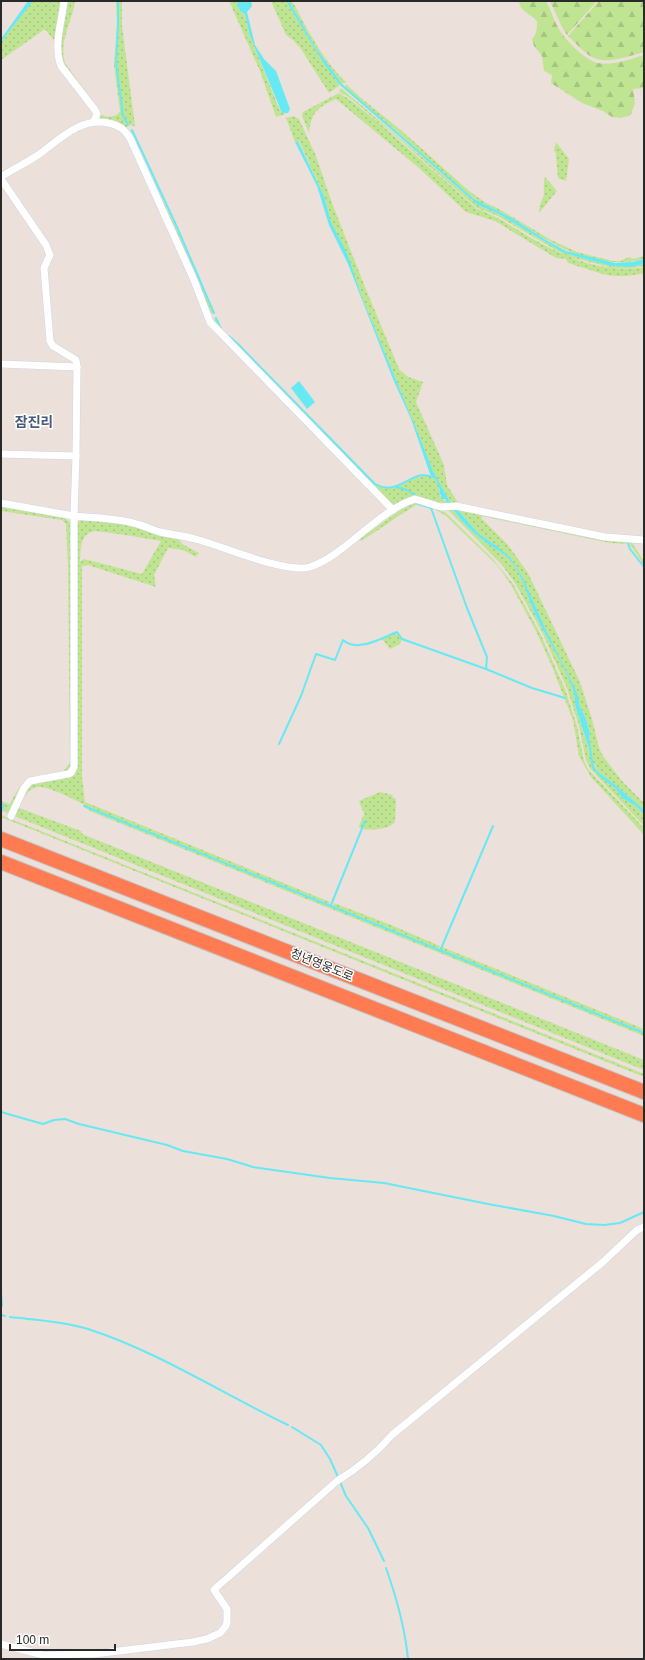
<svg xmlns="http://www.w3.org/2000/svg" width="645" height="1660" font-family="Arial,'Noto Sans KR',sans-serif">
  <defs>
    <pattern id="grass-dots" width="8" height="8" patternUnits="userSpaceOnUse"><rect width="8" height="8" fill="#bfe593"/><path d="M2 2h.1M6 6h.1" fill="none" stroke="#a4c47f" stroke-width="1.8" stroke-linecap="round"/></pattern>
    <pattern id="forest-firs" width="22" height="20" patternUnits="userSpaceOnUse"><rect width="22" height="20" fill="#bfe593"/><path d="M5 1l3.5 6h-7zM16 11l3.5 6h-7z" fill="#a4c47f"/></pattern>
  </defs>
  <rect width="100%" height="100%" fill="#ece0da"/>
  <g fill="url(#grass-dots)" fill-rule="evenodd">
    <polygon points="33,1 63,1 56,43 45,29 1,60 1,42"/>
    <path d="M66,1H75C72,23 59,39 65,63L94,103L62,65L59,47Z"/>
    <path d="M116,1H117L118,25L115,63L123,116L128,127H126L98,119L99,114C106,117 111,118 118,114L120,111L114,65L117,24Z"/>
    <polygon points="119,1 122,1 122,26 135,126 129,125 124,115 116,63 119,25"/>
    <polygon points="229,1 236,1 240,11 245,14 250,36 278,106 282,113 286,114 276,117 260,71"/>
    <polygon points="271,1 286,1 324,64 340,85 329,93 301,49 293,40 286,35"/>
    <path d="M289,1H292C298,10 302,20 307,29C318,47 330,68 346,82L342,84L316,48Z"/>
    <path d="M346,84L361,98L402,131L469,191L486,203L499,209L551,240L577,252L613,261H620L629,257L633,259L644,256V259C592,272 551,243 510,217C498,210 484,206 472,197C445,177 420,152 395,130C381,118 367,106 353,95L345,86Z"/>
    <polygon points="341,88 478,205 499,214 564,253 611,266 630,267 644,264 644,266 631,268 613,268 566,256 496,215 477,208 391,132 350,98 340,92 339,91"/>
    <path d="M339,93L349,99L377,121L477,209C495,215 509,225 526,235C562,256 601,274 644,267V273C610,281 600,272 568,263L566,259L556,258L495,221L466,212L419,168L336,99C318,107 311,112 309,133L302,116L303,112Z"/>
    <polygon points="293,116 299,119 316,156 332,203 363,282 399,369 408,377 423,382 416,402 444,465 447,485 459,504 451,504 433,471 418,433 363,300 357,282 331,222 324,196 299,141 295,142 286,118"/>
    <polygon points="130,130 175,226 213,313 212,314 209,312 129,133"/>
    <polygon points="556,142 569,159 566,181 558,178 556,154 554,150"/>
    <path d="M545,177L557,191L539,213C539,204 542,202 544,194C544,188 543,183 545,177Z"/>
    <path d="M215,318C221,330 228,337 239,345L374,484L383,487L394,488L418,477L427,476L435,478L439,487L440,496L448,504L415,497L392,507L217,328L213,321Z"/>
    <path d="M415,503L418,504C398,515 381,529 361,541L359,539L402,509Z"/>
    <polygon points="419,503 439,509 446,513 493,559 513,584 540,633 565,689 577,726 584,761 588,769 644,828 644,835 591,777 579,756 573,720 551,664 536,631 510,583 497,565 446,516 433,508"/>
    <path d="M1,506L64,517L72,524L71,766L65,772L29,780L10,814L3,811L5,804L1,802V800L3,802L10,804C28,770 29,780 63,772L70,762L68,566L66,524L62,520L1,511Z"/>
    <path d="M447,509H453C461,521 472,532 483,540C491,547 501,551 508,558C523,574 527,597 536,616C545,637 578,684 575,705L596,773L616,789L622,798L636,806L644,815V826L598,777L590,768L586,760L579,726L567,688L542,632L515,583L502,565Z"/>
    <polygon points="457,509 644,542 644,544 632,543 644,561 644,565 629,543 622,544 605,542 482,516 481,518 508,545 528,573 580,682 592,719 599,748 603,756 621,780 644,803 644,810 613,783 598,772 593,762 589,736 590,734 586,719 579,704 575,688 546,630 523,578 510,557 498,547 478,533"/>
    <path d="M88,519L134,525L178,538L182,544L199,553L196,557L183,550L168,548L154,575L156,587L88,565L82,566V777L85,802L330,902L329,904C251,874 174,842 97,811C83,805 52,786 38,787C27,788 23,799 19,808L81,831L82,834L644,1060V1070L12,815L19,800L32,783L73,774L77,522ZM95,531L126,535L161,541L142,574L84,559L80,562C81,549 79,534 95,531Z"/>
    <polygon points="397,633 402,639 400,644 390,649 382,639"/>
    <path d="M380,792L393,795L392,797L396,799L395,822C389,830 369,831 360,828L359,826L364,814L359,801Z"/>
    <polygon points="84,807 621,1024 644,1034 644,1036 92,812"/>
    <polygon points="1,815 644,1074 644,1077 1,817"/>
    <polygon points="334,903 391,925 440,946 439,949 333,906"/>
    <polygon points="442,947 644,1029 644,1032 441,950"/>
  </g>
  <g fill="url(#forest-firs)">
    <path d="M519,1H546C551,10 554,21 559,29C565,40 586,61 598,63C613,66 630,59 644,55V88L633,89L635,103L631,114L629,116L620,118L612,117L603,111L582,103L551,83L552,75L544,71L542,56L534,46L532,39C537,35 537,27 537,21C531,14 520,12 519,1Z"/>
    <polygon points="550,1 597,1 567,35 562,27"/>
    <path d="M599,1H644V52C629,56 607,65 592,57C583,52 576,43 568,36Z"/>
  </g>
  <g fill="#67e9f4">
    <polygon points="28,1 33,1 1,42 1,39"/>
    <polygon points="236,1 251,1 252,6 247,12 255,45 264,59 276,71 290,109 288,113 282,113 250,36 245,14 240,11"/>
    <polygon points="286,1 289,1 316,48 342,84 474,199 510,217 546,240 566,251 615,263 633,262 644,259 644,264 630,267 611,266 564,253 499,214 478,205 340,85 324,64"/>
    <polygon points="298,141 324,196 331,222 347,253 363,300 418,433 433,471 451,504 448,504 445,499 442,499 439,491 440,490 436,480 430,474 411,419 393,379 348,264 329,225 317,186 295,142"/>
    <polygon points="299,381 315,402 307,409 291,388"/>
    <path d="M453,509H457L478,533L498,547L510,557L523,578L546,630L575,688L579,699V704L586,719L590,734L589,736L594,766L598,772L613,783L644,810V815L636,806L622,798L616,789L600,777L592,768L589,749L575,705C578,684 545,637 536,616C527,597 523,574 508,558C501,551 491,547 483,540C472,532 461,521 453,509Z"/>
  </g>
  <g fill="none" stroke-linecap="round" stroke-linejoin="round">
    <g stroke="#67e9f4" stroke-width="2">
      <polyline points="118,1 118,25 116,63 123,115 128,125"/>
      <polyline points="132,130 176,225 214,313"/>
      <polyline points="216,318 221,329"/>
      <path d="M229,336L239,345L375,484C393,494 403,481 418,476C423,474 429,476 434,477"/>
      <polyline points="396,487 407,490 415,495"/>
      <polyline points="418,504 431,508 467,608 487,657 486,669 532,688 565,698"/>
      <polyline points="628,543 630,549 644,567"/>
      <path d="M279,744L301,696L316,654L335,660L343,640C357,653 382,638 397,632L402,639L486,669"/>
      <polyline points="1,803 4,805 1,812"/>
      <polyline points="84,806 644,1033"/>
      <polyline points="331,905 365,821"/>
      <polyline points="440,951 493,826"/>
      <polyline points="1,1112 43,1124 54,1120 65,1119 79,1124 167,1145 183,1151 227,1159 253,1167 330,1178 384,1183 488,1204 554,1216 586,1224 604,1225 620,1223 644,1212"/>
      <polyline points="1,1282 1,1287"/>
      <polyline points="1,1292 2,1306"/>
      <polyline points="1,1315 5,1316"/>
      <path d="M10,1317C35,1320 63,1321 88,1329C159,1352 221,1393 288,1425"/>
      <polyline points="292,1427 321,1445 330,1459 338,1477"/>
      <polyline points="340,1482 346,1496 368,1528 384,1561"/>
      <path d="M386,1568C397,1599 405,1627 408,1659"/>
    </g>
    <g stroke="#cfd6e3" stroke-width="8">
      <g id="minor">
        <path d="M64,1C62,22 53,45 61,66L95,110L97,114L94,121"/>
        <path d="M1,177C13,169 26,163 38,155C59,140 80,117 108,123C119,125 124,129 130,138L194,280L210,322L393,510"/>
        <polyline points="1,179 46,245 50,255 44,268 50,341 53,346 76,360 77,367"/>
        <polyline points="1,364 77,367 76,456"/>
        <path d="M1,454L76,456L74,516C95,518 117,518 137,524C145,526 152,530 160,532C173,535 186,536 199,540C224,547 287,574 310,567C347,554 377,511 415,499L441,507L456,506L605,537L644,540"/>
        <polyline points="1,503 74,516 74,767 71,773 68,774 30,781 24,788 11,816"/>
        <path d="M1,1644L43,1655L94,1654L193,1642L207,1639L220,1633L226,1626L227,1622V1609L214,1590L217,1587L337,1481C357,1469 377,1452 392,1435L603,1262L637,1230L644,1227"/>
      </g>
    </g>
    <g stroke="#c3c3c3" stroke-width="16">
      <g id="motorway">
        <polyline points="1,839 644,1092"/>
        <polyline points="1,862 644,1115"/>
      </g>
    </g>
    <use href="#minor" stroke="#fff" stroke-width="7"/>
    <use href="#motorway" stroke="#ff7b51" stroke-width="14"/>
  </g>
  <g text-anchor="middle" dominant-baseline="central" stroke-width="3" stroke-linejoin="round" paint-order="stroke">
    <g font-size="12" fill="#292929" stroke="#fff">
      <text transform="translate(322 965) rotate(22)">청년영웅도로</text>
    </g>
    <g font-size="14" font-weight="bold" fill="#475b7b" stroke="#fff">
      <text x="34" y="422">잠진리</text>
    </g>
  </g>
  <rect width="645" height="1660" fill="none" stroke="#292929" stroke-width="4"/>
  <path d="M10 1644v6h105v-6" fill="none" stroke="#292929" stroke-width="2"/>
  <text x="16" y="1644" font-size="12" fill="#292929" stroke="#ffffff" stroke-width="3" paint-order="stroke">100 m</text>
</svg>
